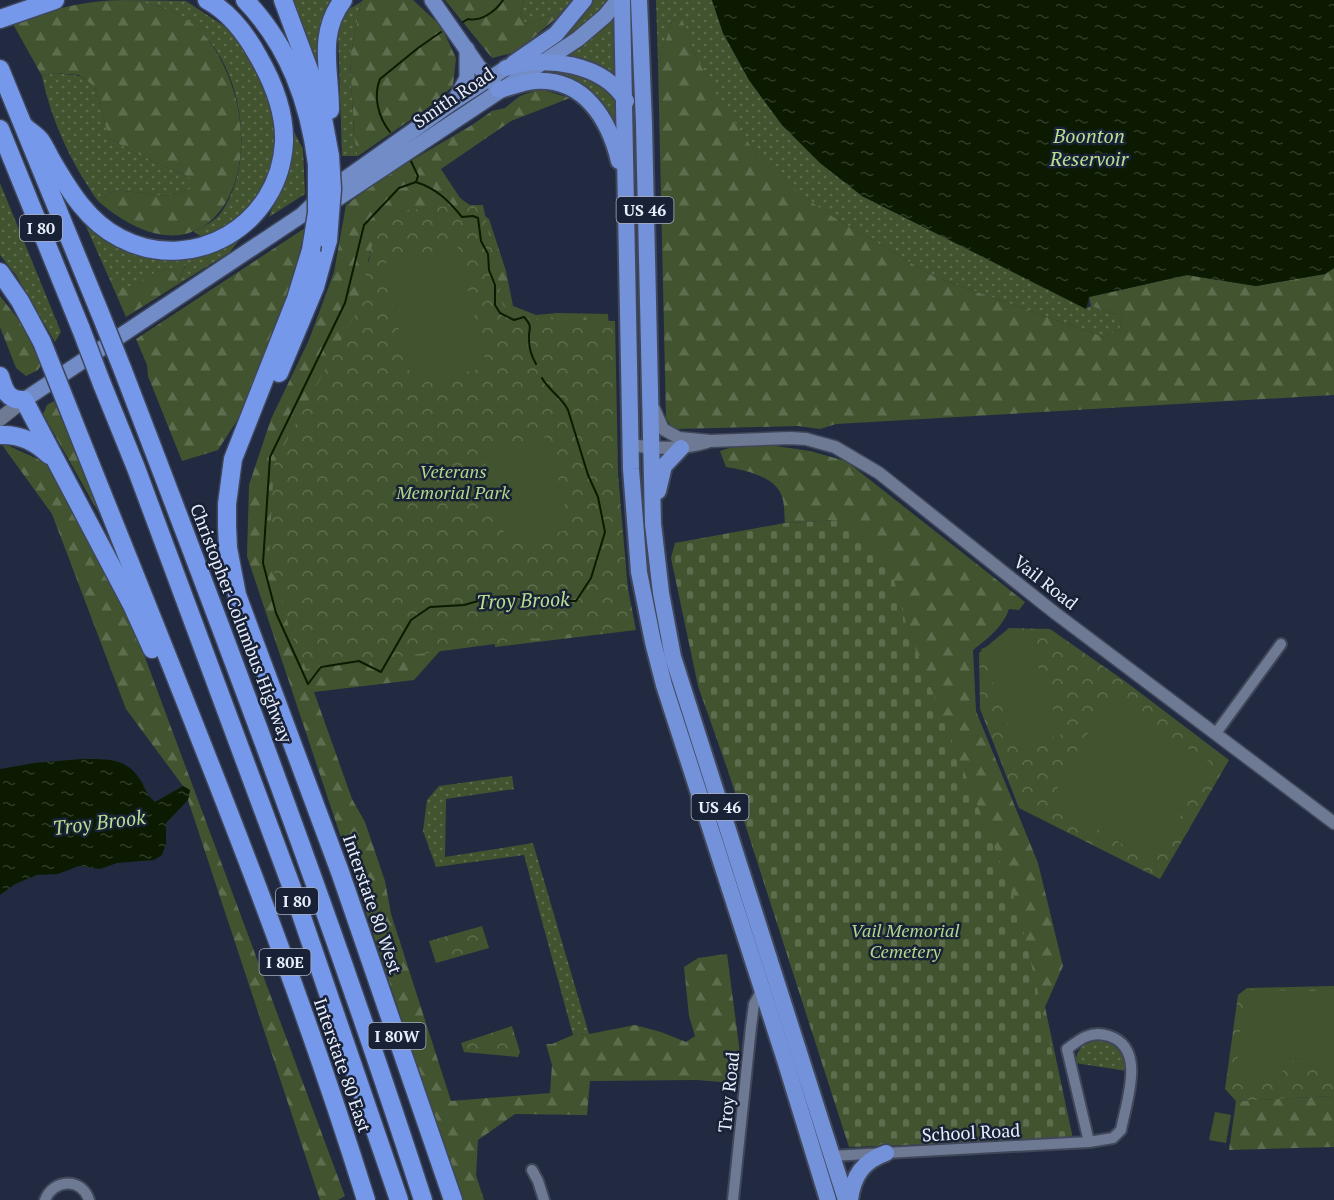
<svg xmlns="http://www.w3.org/2000/svg" width="1334" height="1200" font-family="'PT Serif',serif">
  <defs>
    <pattern id="grass-dots" width="8" height="8" patternUnits="userSpaceOnUse" patternTransform="scale(1.5)"><rect width="8" height="8" fill="#42542f"/><path d="M2 2h.1M6 6h.1" fill="none" stroke="#5d6d4e" stroke-width="1.8" stroke-linecap="round"/></pattern>
    <pattern id="forest-firs" width="22" height="20" patternUnits="userSpaceOnUse" patternTransform="scale(1.5)"><rect width="22" height="20" fill="#42542f"/><path d="M5 1l3.5 6h-7zM16 11l3.5 6h-7z" fill="#5d6d4e"/></pattern>
    <pattern id="cemetery-stones" width="16" height="16" patternUnits="userSpaceOnUse" patternTransform="scale(1.5)"><rect width="16" height="16" fill="#42542f"/><path d="M2 7V4a2 2 0 0 1 4 0v3zM10 15v-3a2 2 0 0 1 4 0v3z" fill="#5d6d4e"/></pattern>
    <pattern id="park-crowns" width="20" height="18" patternUnits="userSpaceOnUse" patternTransform="scale(1.5)"><rect width="20" height="18" fill="#42542f"/><path d="M2 6a3 3 0 1 1 6 0M12 15a3 3 0 1 1 6 0" fill="none" stroke="#5d6d4e"/></pattern>
    <pattern id="water-ripples" width="26" height="14" patternUnits="userSpaceOnUse" patternTransform="scale(1.5)"><rect width="26" height="14" fill="#0b1a00"/><path d="M2 4q2-2 4 0t4 0M15 11q2-2 4 0t4 0" fill="none" stroke="#2f3c26"/></pattern>
  </defs>
  <rect width="100%" height="100%" fill="#212a40"/>
  <g fill="url(#grass-dots)">
    <path d="M125,0L186,1L230,30L261,70L280,140L261,193L237,222L202,237L194,232C202,227 215,221 220,214C260,160 242,51 182,17C164,6 146,3 125,0Z"/>
    <polygon points="290,0 334,0 318,68"/>
    <polygon points="524,0 573,0 566,10 526,24 520,15"/>
    <polygon points="591,0 609,0 592,18 554,45"/>
    <polygon points="656,0 712,0 723,33 749,80 782,125 862,196 1086,308 1091,306 1123,317 1119,330 1104,337 935,277 825,212 792,188 758,157 717,97 696,57 680,13 672,22 658,63"/>
    <polygon points="361,2 350,58 354,137 358,156 342,156 338,30 347,10"/>
    <polygon points="613,20 615,73 612,76 565,57 601,31"/>
    <polygon points="549,68 557,69 596,81 615,99 616,122 614,123 605,108 593,95 542,74"/>
    <path d="M56,73L80,76L95,87L109,138L131,151L191,178V189L166,196L116,190L98,201C72,165 51,120 42,76Z"/>
    <polygon points="291,126 303,149 305,194 269,217 286,173"/>
    <polygon points="0,183 61,332 55,342 16,275 0,255"/>
    <polygon points="81,215 149,255 245,233 229,253 177,285 186,265 156,272 127,291 109,278"/>
    <polygon points="512,776 514,789 446,799 445,857 533,843 589,1034 573,1035 524,855 436,867 423,831 427,800 439,786"/>
    <path d="M1098,1039C1120,1041 1124,1052 1127,1071L1075,1063C1077,1049 1084,1041 1098,1039Z"/>
  </g>
  <g fill="url(#forest-firs)">
    <path d="M125,0C146,3 164,6 182,17C204,29 218,51 227,73C271,175 208,296 98,201L116,190L166,196L191,189V178L131,151L109,138L95,87L79,75L56,73L42,76L13,24C49,9 86,0 125,0Z"/>
    <polygon points="363,0 413,0 441,26 456,58 453,86 429,107 358,156 354,137 350,58 361,2"/>
    <polygon points="445,0 524,0 520,15 526,24 566,10 516,52 492,58"/>
    <polygon points="680,13 696,57 718,97 758,157 793,188 825,212 935,277 1104,337 1119,330 1123,317 1091,306 1089,297 1187,275 1256,286 1325,274 1334,268 1334,395 836,424 820,429 798,426 676,429 671,426 666,418 658,63 672,22"/>
    <polygon points="540,89 570,98 511,121 441,169 460,198 489,219 506,271 513,306 536,315 557,313 608,314 609,328 563,356 375,237 368,261 376,290 626,579 636,630 495,647 494,637 448,642 414,680 314,692 352,799 365,822 385,881 391,914 451,1101 550,1093 552,1065 546,1044 552,1044 573,1035 589,1034 635,1025 661,1032 686,1042 695,1036 689,1016 684,967 698,958 727,954 744,1084 697,1080 590,1081 587,1115 515,1114 478,1140 476,1175 484,1200 462,1200 247,556 249,485 271,419 309,340 334,272 346,205 383,177 472,125 492,111 505,108 520,96"/>
    <polygon points="305,228 291,288 238,419 218,450 182,461 148,376 147,365 136,339"/>
    <polygon points="186,264 177,285 126,317 109,278 127,290 156,272"/>
    <polygon points="0,296 22,324 41,365 38,370 26,376 16,368 0,327"/>
    <polygon points="54,401 105,524 43,414 47,405"/>
    <polygon points="0,442 49,464 130,617 345,1196 338,1200 320,1200 188,800 190,790 183,786 126,709 52,514"/>
    <path d="M749,442L810,451L846,461L1025,602L1019,610L1009,609C1003,627 987,639 973,650L976,711L1038,863L1063,966L1045,1007L1073,1139L840,520L785,523C784,515 785,502 781,494C772,475 743,470 726,467L720,451Z"/>
    <polygon points="1334,1096 1334,1147 1229,1150 1236,1101"/>
  </g>
  <polygon fill="url(#cemetery-stones)" points="840,520 864,537 890,566 908,630 1017,905 1073,1139 849,1147 727,768 698,686 671,558 675,543 785,523"/>
  <g fill="url(#park-crowns)">
    <polygon points="463,205 483,205 503,305 518,318 615,321 618,474 631,626 306,669 290,631 269,553 274,464 358,309 374,237 397,211"/>
    <polygon points="1009,628 1050,629 1126,682 1229,760 1160,879 1019,808 980,709 979,653"/>
    <polygon points="482,926 489,948 436,963 429,941"/>
    <polygon points="1334,986 1334,1096 1236,1101 1225,1089 1238,995 1247,988"/>
    <polygon points="512,1026 520,1052 518,1057 464,1052 461,1043"/>
  </g>
  <g fill="#42542f">
    <polygon points="457,245 487,367 413,385 382,264"/>
    <polygon points="547,437 571,529 507,545 483,453"/>
    <polygon points="1026,633 1062,734 1017,750 981,649"/>
    <polygon points="1109,699 1210,762 1185,802 1188,804 1151,862 1050,800 1074,761 1072,759"/>
    <polygon points="1247,990 1334,991 1334,1062 1284,1061 1282,1080 1236,1073 1241,1025 1246,1025"/>
    <polygon points="1215,1112 1231,1115 1226,1143 1209,1140"/>
  </g>
  <g fill="url(#water-ripples)">
    <polygon points="712,0 1334,0 1334,268 1325,274 1256,286 1187,275 1089,297 1086,309 862,196 820,163 782,125 749,80 723,33"/>
    <path d="M82,759C104,759 125,757 139,778C145,786 146,795 155,802L183,786L190,790L188,800L166,823V844L162,855L154,860L117,863L100,869L79,866L58,874L37,875L15,884L0,895V769L34,763Z"/>
  </g>
  <g fill="none" stroke-linecap="round" stroke-linejoin="round">
    <g stroke="#0b1a00" stroke-width="2">
      <path d="M463,22L468,19C481,22 496,11 503,0"/>
      <path d="M390,132C378,117 373,96 380,79L418,48L441,32"/>
      <path d="M410,159L418,176L416,182C437,189 448,200 462,217L473,216L478,218L481,241L488,254L489,270L495,285V305L500,313L514,320L524,317C534,328 528,328 529,340C529,349 532,357 536,364"/>
      <path d="M416,182L399,188L364,225L345,303L270,457L263,563L276,613L308,684L321,667L359,661L381,672L411,620L430,607L464,605L492,597L514,596L538,601H576L591,578L605,532L598,497L588,475L568,410C562,397 549,391 542,378"/>
    </g>
    <g stroke="#3f4759" stroke-width="14">
      <g id="minor">
        <polyline points="1216,733 1281,644"/>
        <path d="M831,1156L1089,1142L1113,1138L1121,1130C1126,1102 1147,1048 1109,1036C1091,1030 1080,1039 1067,1049L1089,1142"/>
        <polyline points="532,1170 538,1181 544,1200"/>
        <path d="M45,1200C53,1179 82,1177 89,1200"/>
        <polyline points="733,1200 751,1027 754,1004 762,990"/>
      </g>
    </g>
    <g stroke="#3f4759" stroke-width="15">
      <g id="tertiary">
        <polyline points="654,409 663,429 679,438 711,441 790,438 806,439 835,447 879,473 1055,613 1334,823"/>
        <path d="M631,445C657,449 682,450 707,442"/>
      </g>
    </g>
    <g stroke="#3f4759" stroke-width="16">
      <polyline id="secondary" points="0,419 24,400"/>
    </g>
    <g stroke="#3f4759" stroke-width="18">
      <g id="primary">
        <polyline points="432,0 478,66 495,85"/>
        <polyline points="455,100 467,78 467,49"/>
        <polyline points="325,207 578,39 605,16 618,0"/>
        <polyline points="24,400 302,215 325,193 452,103 506,68"/>
      </g>
    </g>
    <g stroke="#3f4759" stroke-width="20">
      <g id="trunk">
        <polyline points="622,0 631,469 639,572 653,642 664,685 785,1060 828,1200"/>
        <polyline points="639,0 644,124 653,524 661,593 673,657 846,1200"/>
        <polyline points="514,63 556,34 584,0"/>
        <path d="M506,68C544,55 604,63 626,101"/>
        <path d="M499,90C511,87 523,82 535,81C585,78 609,120 619,161"/>
        <polyline points="658,491 664,466 681,448"/>
        <path d="M850,1200C853,1176 863,1161 886,1153"/>
      </g>
    </g>
    <g stroke="#3f4759" stroke-width="21">
      <g id="motorway">
        <path d="M245,0C289,46 309,102 317,164"/>
        <polyline points="283,0 319,97 330,156"/>
        <polyline points="0,19 55,0"/>
        <polyline points="0,69 100,313"/>
        <path d="M330,110C330,71 317,34 343,0"/>
        <path d="M24,126C29,131 37,135 41,141C45,147 48,154 52,161C69,190 88,222 120,238C193,276 280,225 284,142C285,113 273,82 258,56C246,34 229,12 207,0"/>
        <polyline points="0,129 81,329"/>
        <polyline points="311,250 296,299 233,459 227,504 227,526 228,548 237,595 340,872 453,1200"/>
        <polyline points="0,272 20,301 42,342"/>
        <path d="M122,368C228,644 332,919 423,1200"/>
        <polyline points="279,373 315,287 328,240"/>
        <path d="M0,376C4,389 7,401 24,400L132,605L152,649"/>
        <polyline points="102,384 136,468 292,888 399,1200"/>
        <path d="M71,415C174,675 283,933 366,1200"/>
        <path d="M0,435C20,434 35,441 49,455"/>
      </g>
    </g>
    <use href="#minor" stroke="#6e7993" stroke-width="10"/>
    <use href="#tertiary" stroke="#6e7993" stroke-width="12"/>
    <use href="#secondary" stroke="#6e7993" stroke-width="14"/>
    <use href="#primary" stroke="#728cc8" stroke-width="15"/>
    <use href="#trunk" stroke="#7492da" stroke-width="16"/>
    <use href="#motorway" stroke="#7598eb" stroke-width="18"/>
    <g stroke="#3f4759" stroke-width="21" stroke-linecap="butt">
      <g id="motorway-bridge">
        <polyline points="328,240 332,189 330,156"/>
        <polyline points="311,250 317,213 317,164"/>
        <polyline points="100,313 122,368"/>
        <polyline points="81,329 102,384"/>
        <polyline points="42,342 71,415"/>
      </g>
    </g>
    <use href="#motorway-bridge" stroke="#7598eb" stroke-width="18"/>
  </g>
  <g text-anchor="middle" dominant-baseline="central" stroke-width="5" stroke-linejoin="round" paint-order="stroke">
    <g fill="#182135" stroke="#a9b0c0" stroke-width="1.5">
      <rect x="616.5" y="197" width="57" height="26" rx="4.5"/>
      <rect x="20" y="215" width="42" height="26" rx="4.5"/>
      <rect x="691.5" y="794" width="57" height="26" rx="4.5"/>
      <rect x="276" y="888" width="42" height="26" rx="4.5"/>
      <rect x="259.5" y="949" width="51" height="26" rx="4.5"/>
      <rect x="368.5" y="1023" width="57" height="26" rx="4.5"/>
    </g>
    <g font-size="16" font-weight="bold" fill="#e7eefc">
      <text x="645" y="210">US 46</text>
      <text x="41" y="228">I 80</text>
      <text x="720" y="807">US 46</text>
      <text x="297" y="901">I 80</text>
      <text x="285" y="962">I 80E</text>
      <text x="397" y="1036">I 80W</text>
    </g>
    <g font-size="18" fill="#e7eefc" stroke="#182135">
      <text transform="translate(453 97) rotate(-34)">Smith Road</text>
      <text transform="translate(1046 582) rotate(38)">Vail Road</text>
      <text transform="translate(242 623) rotate(69)">Christopher Columbus Highway</text>
      <text transform="translate(373 904) rotate(71)">Interstate 80 West</text>
      <text transform="translate(343 1065) rotate(71)">Interstate 80 East</text>
      <text transform="translate(728 1092) rotate(-84)">Troy Road</text>
      <text transform="translate(971 1132) rotate(-3)">School Road</text>
    </g>
    <g font-size="18" font-style="italic" fill="#b0d78a" stroke="#182135">
      <text x="453" y="471">Veterans<tspan x="453" dy="21">Memorial Park</tspan></text>
      <text x="905" y="930">Vail Memorial<tspan x="905" dy="21">Cemetery</tspan></text>
    </g>
    <g font-size="20" font-style="italic" fill="#b8df92" stroke="#182135">
      <text x="1089" y="135">Boonton<tspan x="1089" dy="23">Reservoir</tspan></text>
      <text transform="translate(523 600) rotate(-2)">Troy Brook</text>
      <text transform="translate(99 822) rotate(-7)">Troy Brook</text>
    </g>
  </g>
</svg>
